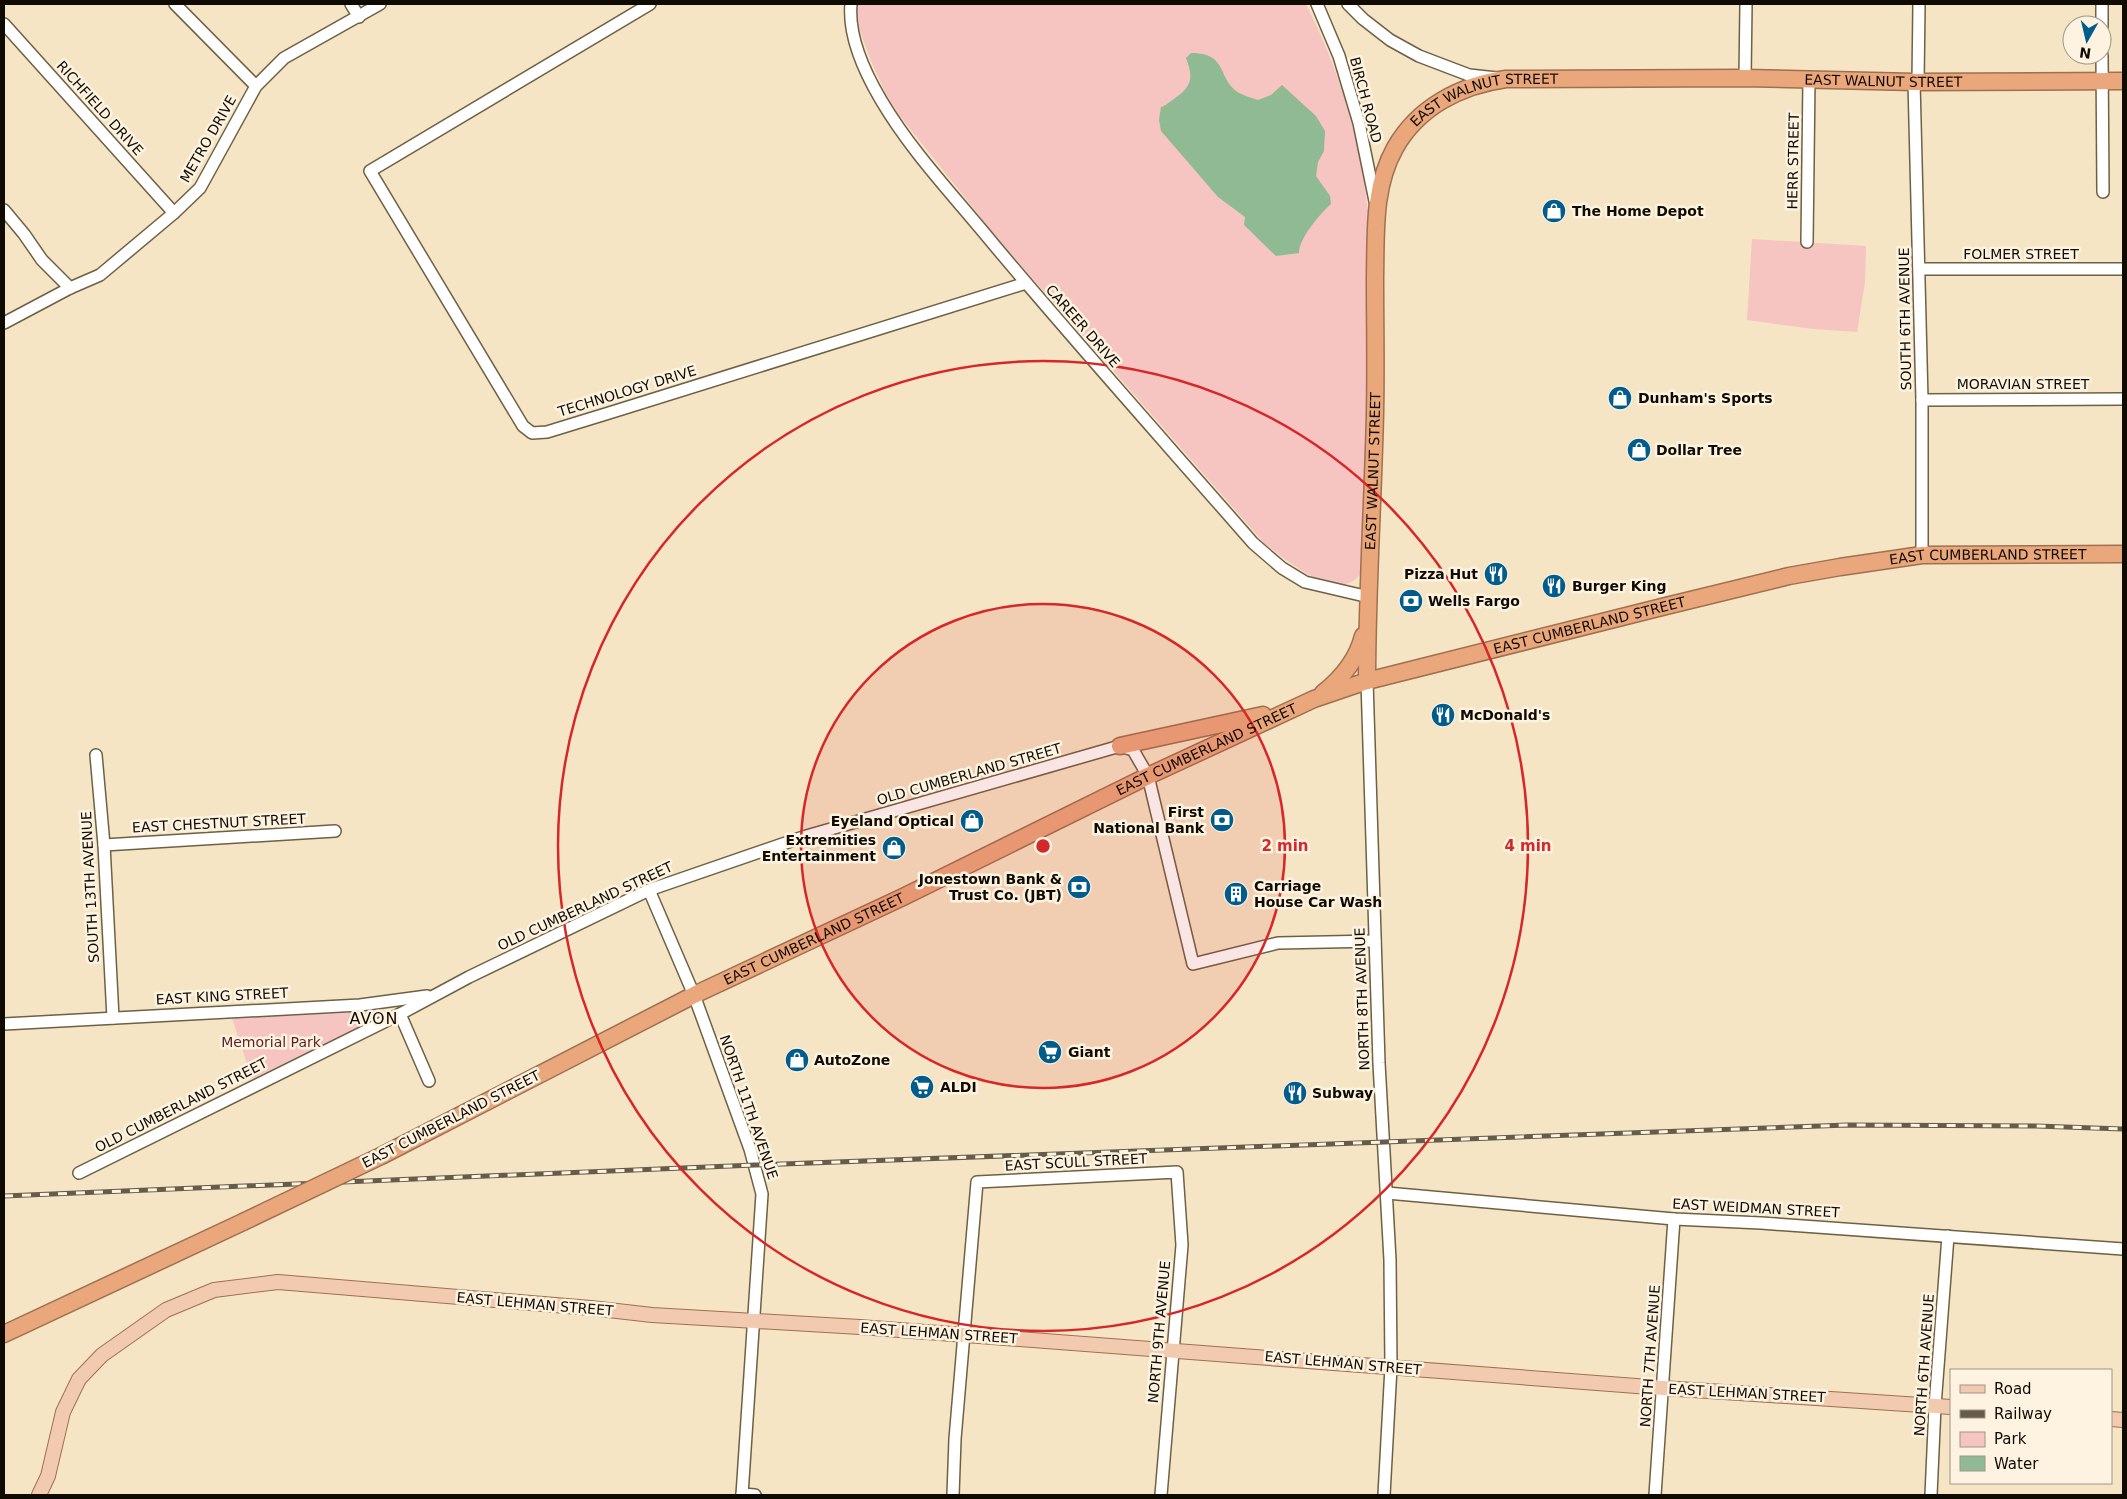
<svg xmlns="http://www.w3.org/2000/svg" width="2127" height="1499" font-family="'DejaVu Sans',sans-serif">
  <rect width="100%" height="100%" fill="#f5e5c5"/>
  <g fill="#f6c4c1">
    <path d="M857,4H1306C1339,69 1361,140 1368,213C1373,265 1369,319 1368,371C1368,438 1367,505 1362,571C1342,608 1285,559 1265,544L997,238L899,115L885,92L871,61L856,20Z"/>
    <polygon points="1752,239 1866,246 1865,282 1857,332 1813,329 1747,320"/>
    <polygon points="395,1011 252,1079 232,1018"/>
  </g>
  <path fill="#8fba94" d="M1191,53C1229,53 1216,78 1239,93C1245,96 1252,98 1258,100L1271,95L1282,85L1316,116L1325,131L1324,151L1318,162L1316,176L1330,196L1331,204C1320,214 1299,238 1299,253L1276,256L1244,225L1245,217L1218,197L1161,131L1159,120L1161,107C1165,106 1167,104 1171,101C1190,88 1195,81 1186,58Z"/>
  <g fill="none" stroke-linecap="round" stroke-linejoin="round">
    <g stroke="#6e6044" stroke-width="14">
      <g id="minor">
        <polyline points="175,4 256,86"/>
        <polyline points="351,4 359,17"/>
        <polyline points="650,4 370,171 523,426 532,433 547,432 609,413 1026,283"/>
        <path d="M851,4C848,36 865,73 881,100C911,151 953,195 990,240C1076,343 1165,442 1253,543L1282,568L1305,582L1369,597"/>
        <polyline points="1317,4 1339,56 1359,123 1375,201"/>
        <polyline points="1348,4 1363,19 1390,40 1419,56 1469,75 1497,78"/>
        <polyline points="4,24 174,213"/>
        <polyline points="2102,26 2102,4"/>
        <polyline points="2102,55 2103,192"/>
        <polyline points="1745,78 1746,4"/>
        <polyline points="1914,82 1922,400 1922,555"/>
        <polyline points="1918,82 1919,4"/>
        <polyline points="4,210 24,234 42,260 70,288"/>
        <polyline points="1807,242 1809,79"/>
        <polyline points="1920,269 2123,269"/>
        <polyline points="4,323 70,288 100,275 174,213 200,188 256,86 284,58 380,4"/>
        <polyline points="1922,400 2123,399"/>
        <polyline points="1367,681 1379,1063 1390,1260 1391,1367 1384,1495"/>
        <polyline points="96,755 104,845 113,1018"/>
        <polyline points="104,845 335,831"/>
        <polyline points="649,890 694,995 750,1149 762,1194 742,1495"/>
        <polyline points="400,1014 429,1081"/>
        <polyline points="4,1024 360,1005 427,996"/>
        <polyline points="79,1173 400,1014 469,977 649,890 803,837 1120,746 1133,750 1148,776 1193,964 1278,943 1375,941"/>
        <polyline points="1387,1193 1674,1219 1761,1223 2123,1249"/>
        <polyline points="742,1494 755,1495"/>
        <polyline points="953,1495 955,1439 977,1182 1177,1172 1182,1245 1161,1495"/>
        <polyline points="1655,1495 1674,1219"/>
        <polyline points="1931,1495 1935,1406 1948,1236"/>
      </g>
    </g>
    <g stroke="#9e7051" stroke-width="16">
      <g id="major">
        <polyline points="2111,1419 2123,1420"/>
        <polyline points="39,1495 48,1476 63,1412 79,1379 102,1355 166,1310 214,1290 278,1282 591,1308 652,1315 860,1327 1663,1388 1951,1407"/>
      </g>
    </g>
    <g stroke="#9e7051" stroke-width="19">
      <g id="highway">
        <path id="s1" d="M1367,681C1367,591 1373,502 1375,413C1376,367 1375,322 1375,277C1376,233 1373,187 1395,148C1418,107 1461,85 1506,79L1745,78L1914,82L2123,81"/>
        <path d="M1323,693C1342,678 1357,660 1363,636"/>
        <polyline points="1120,746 1263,715"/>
        <path id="s2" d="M383,1155L694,995L903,897L1148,776L1314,699L1367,681L1666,606L1789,576L1840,567L1922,555L2123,554"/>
        <polyline points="4,1334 243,1222"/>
      </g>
    </g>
    <use href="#minor" stroke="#fff" stroke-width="11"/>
    <use href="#major" stroke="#f2cab0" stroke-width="14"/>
    <use href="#highway" stroke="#eaa77b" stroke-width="16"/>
    <g stroke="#655c4a" stroke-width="5">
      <polyline id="rail" points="4,1196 755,1165 1848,1125 2036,1126 2123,1129"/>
    </g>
    <use href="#rail" stroke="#fdf3e0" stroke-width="3" stroke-dasharray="9" stroke-linecap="butt"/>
    <g stroke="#9e7051" stroke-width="19" stroke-linecap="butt">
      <polyline id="highway-bridge" points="243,1222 383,1155"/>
    </g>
    <use href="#highway-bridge" stroke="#eaa77b" stroke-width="16"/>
  </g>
  <circle cx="1043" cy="846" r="242" fill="#d62828" fill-opacity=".12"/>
  <g fill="none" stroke="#d62828" stroke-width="2.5">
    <circle cx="1043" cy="846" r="242"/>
    <circle cx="1043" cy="846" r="485"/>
  </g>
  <defs>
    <g id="shop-disc" transform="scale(1.25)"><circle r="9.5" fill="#005c8d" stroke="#fdf3e0"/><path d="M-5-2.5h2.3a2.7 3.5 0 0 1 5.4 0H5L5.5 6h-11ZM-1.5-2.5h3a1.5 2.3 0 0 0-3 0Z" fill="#fff"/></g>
    <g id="restaurant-disc" transform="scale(1.25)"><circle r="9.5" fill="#005c8d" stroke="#fdf3e0"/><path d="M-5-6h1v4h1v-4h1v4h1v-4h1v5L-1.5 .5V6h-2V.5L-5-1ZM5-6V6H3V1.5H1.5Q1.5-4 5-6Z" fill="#fff"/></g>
    <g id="bank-disc" transform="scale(1.25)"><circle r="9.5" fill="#005c8d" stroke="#fdf3e0"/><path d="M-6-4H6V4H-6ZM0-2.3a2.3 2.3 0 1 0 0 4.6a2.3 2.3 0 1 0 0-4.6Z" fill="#fff"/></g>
    <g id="building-disc" transform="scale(1.25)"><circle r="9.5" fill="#005c8d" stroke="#fdf3e0"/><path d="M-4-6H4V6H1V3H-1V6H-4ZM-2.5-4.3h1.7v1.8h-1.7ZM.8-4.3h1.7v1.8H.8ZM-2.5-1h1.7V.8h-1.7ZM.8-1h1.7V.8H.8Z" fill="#fff"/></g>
    <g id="supermarket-disc" transform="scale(1.25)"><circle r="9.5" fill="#005c8d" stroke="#fdf3e0"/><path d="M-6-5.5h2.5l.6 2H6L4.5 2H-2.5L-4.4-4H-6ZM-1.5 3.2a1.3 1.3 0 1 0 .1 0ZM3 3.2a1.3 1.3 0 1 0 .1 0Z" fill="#fff"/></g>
  </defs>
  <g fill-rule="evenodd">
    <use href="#shop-disc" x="1554" y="211"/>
    <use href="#shop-disc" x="1620" y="398"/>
    <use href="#shop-disc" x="1639" y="450"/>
    <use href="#restaurant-disc" x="1496" y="574"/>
    <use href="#restaurant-disc" x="1554" y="586"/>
    <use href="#bank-disc" x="1411" y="601"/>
    <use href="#restaurant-disc" x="1443" y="715"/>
    <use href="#bank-disc" x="1222" y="820"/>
    <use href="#shop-disc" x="972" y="821"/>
    <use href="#shop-disc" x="894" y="848"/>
    <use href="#bank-disc" x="1079" y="887"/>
    <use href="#building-disc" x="1236" y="894"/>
    <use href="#supermarket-disc" x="1050" y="1052"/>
    <use href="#shop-disc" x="797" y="1060"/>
    <use href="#supermarket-disc" x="922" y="1087"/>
    <use href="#restaurant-disc" x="1295" y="1093"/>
  </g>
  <g text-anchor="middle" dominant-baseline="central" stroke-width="5" stroke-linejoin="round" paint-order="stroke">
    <g font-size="14" fill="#100b02" stroke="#fdf3e0">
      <text stroke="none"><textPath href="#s1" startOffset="1049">EAST WALNUT STREET</textPath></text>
      <text transform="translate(1366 100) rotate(75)">BIRCH ROAD</text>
      <text stroke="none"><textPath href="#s1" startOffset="645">EAST WALNUT STREET</textPath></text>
      <text transform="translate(100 108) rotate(48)">RICHFIELD DRIVE</text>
      <text transform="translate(208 139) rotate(-60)">METRO DRIVE</text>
      <text transform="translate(1793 161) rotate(-89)">HERR STREET</text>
      <text x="2021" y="254">FOLMER STREET</text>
      <text transform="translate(1905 319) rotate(-91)">SOUTH 6TH AVENUE</text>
      <text transform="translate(1083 326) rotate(49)">CAREER DRIVE</text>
      <text x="2023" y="384">MORAVIAN STREET</text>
      <text transform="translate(627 391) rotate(-17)">TECHNOLOGY DRIVE</text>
      <text stroke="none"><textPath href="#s1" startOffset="210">EAST WALNUT STREET</textPath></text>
      <text stroke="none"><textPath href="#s2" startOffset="1728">EAST CUMBERLAND STREET</textPath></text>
      <text stroke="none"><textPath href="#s2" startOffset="1322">EAST CUMBERLAND STREET</textPath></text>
      <text stroke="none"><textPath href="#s2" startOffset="918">EAST CUMBERLAND STREET</textPath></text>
      <text transform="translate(969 774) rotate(-16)">OLD CUMBERLAND STREET</text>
      <text transform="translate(219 823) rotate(-3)">EAST CHESTNUT STREET</text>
      <text transform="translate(90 887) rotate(-93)">SOUTH 13TH AVENUE</text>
      <text transform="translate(585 906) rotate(-25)">OLD CUMBERLAND STREET</text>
      <text stroke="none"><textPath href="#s2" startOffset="482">EAST CUMBERLAND STREET</textPath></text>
      <text transform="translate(222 996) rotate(-3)">EAST KING STREET</text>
      <text transform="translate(1362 999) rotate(-92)">NORTH 8TH AVENUE</text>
      <text transform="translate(181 1105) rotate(-27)">OLD CUMBERLAND STREET</text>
      <text transform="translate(749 1107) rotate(71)">NORTH 11TH AVENUE</text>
      <text transform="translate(451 1119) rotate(-27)">EAST CUMBERLAND STREET</text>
      <text transform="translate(1076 1162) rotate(-3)">EAST SCULL STREET</text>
      <text transform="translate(1756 1208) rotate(3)">EAST WEIDMAN STREET</text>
      <text transform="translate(535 1304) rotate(5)">EAST LEHMAN STREET</text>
      <text transform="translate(1159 1332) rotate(-85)">NORTH 9TH AVENUE</text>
      <text transform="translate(939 1333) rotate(4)">EAST LEHMAN STREET</text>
      <text transform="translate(1650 1356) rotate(-86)">NORTH 7TH AVENUE</text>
      <text transform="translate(1343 1363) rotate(5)">EAST LEHMAN STREET</text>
      <text transform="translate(1924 1365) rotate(-86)">NORTH 6TH AVENUE</text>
      <text transform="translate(1747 1393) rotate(3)">EAST LEHMAN STREET</text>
    </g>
    <g font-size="14" font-weight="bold" fill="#100b02" stroke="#fdf3e0" text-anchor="start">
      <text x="1572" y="211">The Home Depot</text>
      <text x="1638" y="398">Dunham's Sports</text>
      <text x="1656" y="450">Dollar Tree</text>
      <text x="1478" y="574" text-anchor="end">Pizza Hut</text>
      <text x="1572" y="586">Burger King</text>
      <text x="1428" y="601">Wells Fargo</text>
      <text x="1460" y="715">McDonald's</text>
      <text x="1204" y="812" text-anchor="end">First<tspan x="1204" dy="16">National Bank</tspan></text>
      <text x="954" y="821" text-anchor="end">Eyeland Optical</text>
      <text x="876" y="840" text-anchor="end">Extremities<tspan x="876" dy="16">Entertainment</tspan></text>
      <text x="1062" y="879" text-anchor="end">Jonestown Bank &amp;<tspan x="1062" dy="16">Trust Co. (JBT)</tspan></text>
      <text x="1254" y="886">Carriage<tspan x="1254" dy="16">House Car Wash</tspan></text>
      <text x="1068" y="1052">Giant</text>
      <text x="814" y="1060">AutoZone</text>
      <text x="940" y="1087">ALDI</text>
      <text x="1312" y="1093">Subway</text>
    </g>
    <g font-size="14" fill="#621c1e" stroke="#fdf3e0">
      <text x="271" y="1042">Memorial Park</text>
    </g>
    <g font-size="16" letter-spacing="1" fill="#100b02" stroke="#fdf3e0">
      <text x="374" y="1018">AVON</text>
    </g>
  </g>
  <circle cx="1043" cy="846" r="8" fill="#d62828" stroke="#fdf3e0" stroke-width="2.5"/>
  <g font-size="15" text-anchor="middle" font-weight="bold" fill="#d62828" stroke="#fdf3e0" stroke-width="5" stroke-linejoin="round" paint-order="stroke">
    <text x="1285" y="851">2 min</text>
    <text x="1528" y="851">4 min</text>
  </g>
  <rect width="2127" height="1499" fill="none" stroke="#100b02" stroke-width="10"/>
  <rect x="1950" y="1369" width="162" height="115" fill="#fdf3e0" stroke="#9e9687"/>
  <rect x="1960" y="1385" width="25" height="8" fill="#f2cab0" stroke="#9e9687"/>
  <text x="1994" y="1394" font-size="15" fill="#100b02">Road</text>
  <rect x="1960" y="1410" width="25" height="8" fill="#655c4a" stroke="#9e9687"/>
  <text x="1994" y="1419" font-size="15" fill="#100b02">Railway</text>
  <rect x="1960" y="1432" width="25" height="15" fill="#f6c4c1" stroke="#9e9687"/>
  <text x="1994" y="1444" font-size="15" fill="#100b02">Park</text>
  <rect x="1960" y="1456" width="25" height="15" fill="#8fba94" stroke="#9e9687"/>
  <text x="1994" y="1469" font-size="15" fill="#100b02">Water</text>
  <g transform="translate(2087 40) rotate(188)"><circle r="24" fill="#fdf3e0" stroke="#9e9687"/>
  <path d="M0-4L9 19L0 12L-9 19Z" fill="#005c8d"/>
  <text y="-8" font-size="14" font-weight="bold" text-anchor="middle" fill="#100b02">N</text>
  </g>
</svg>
